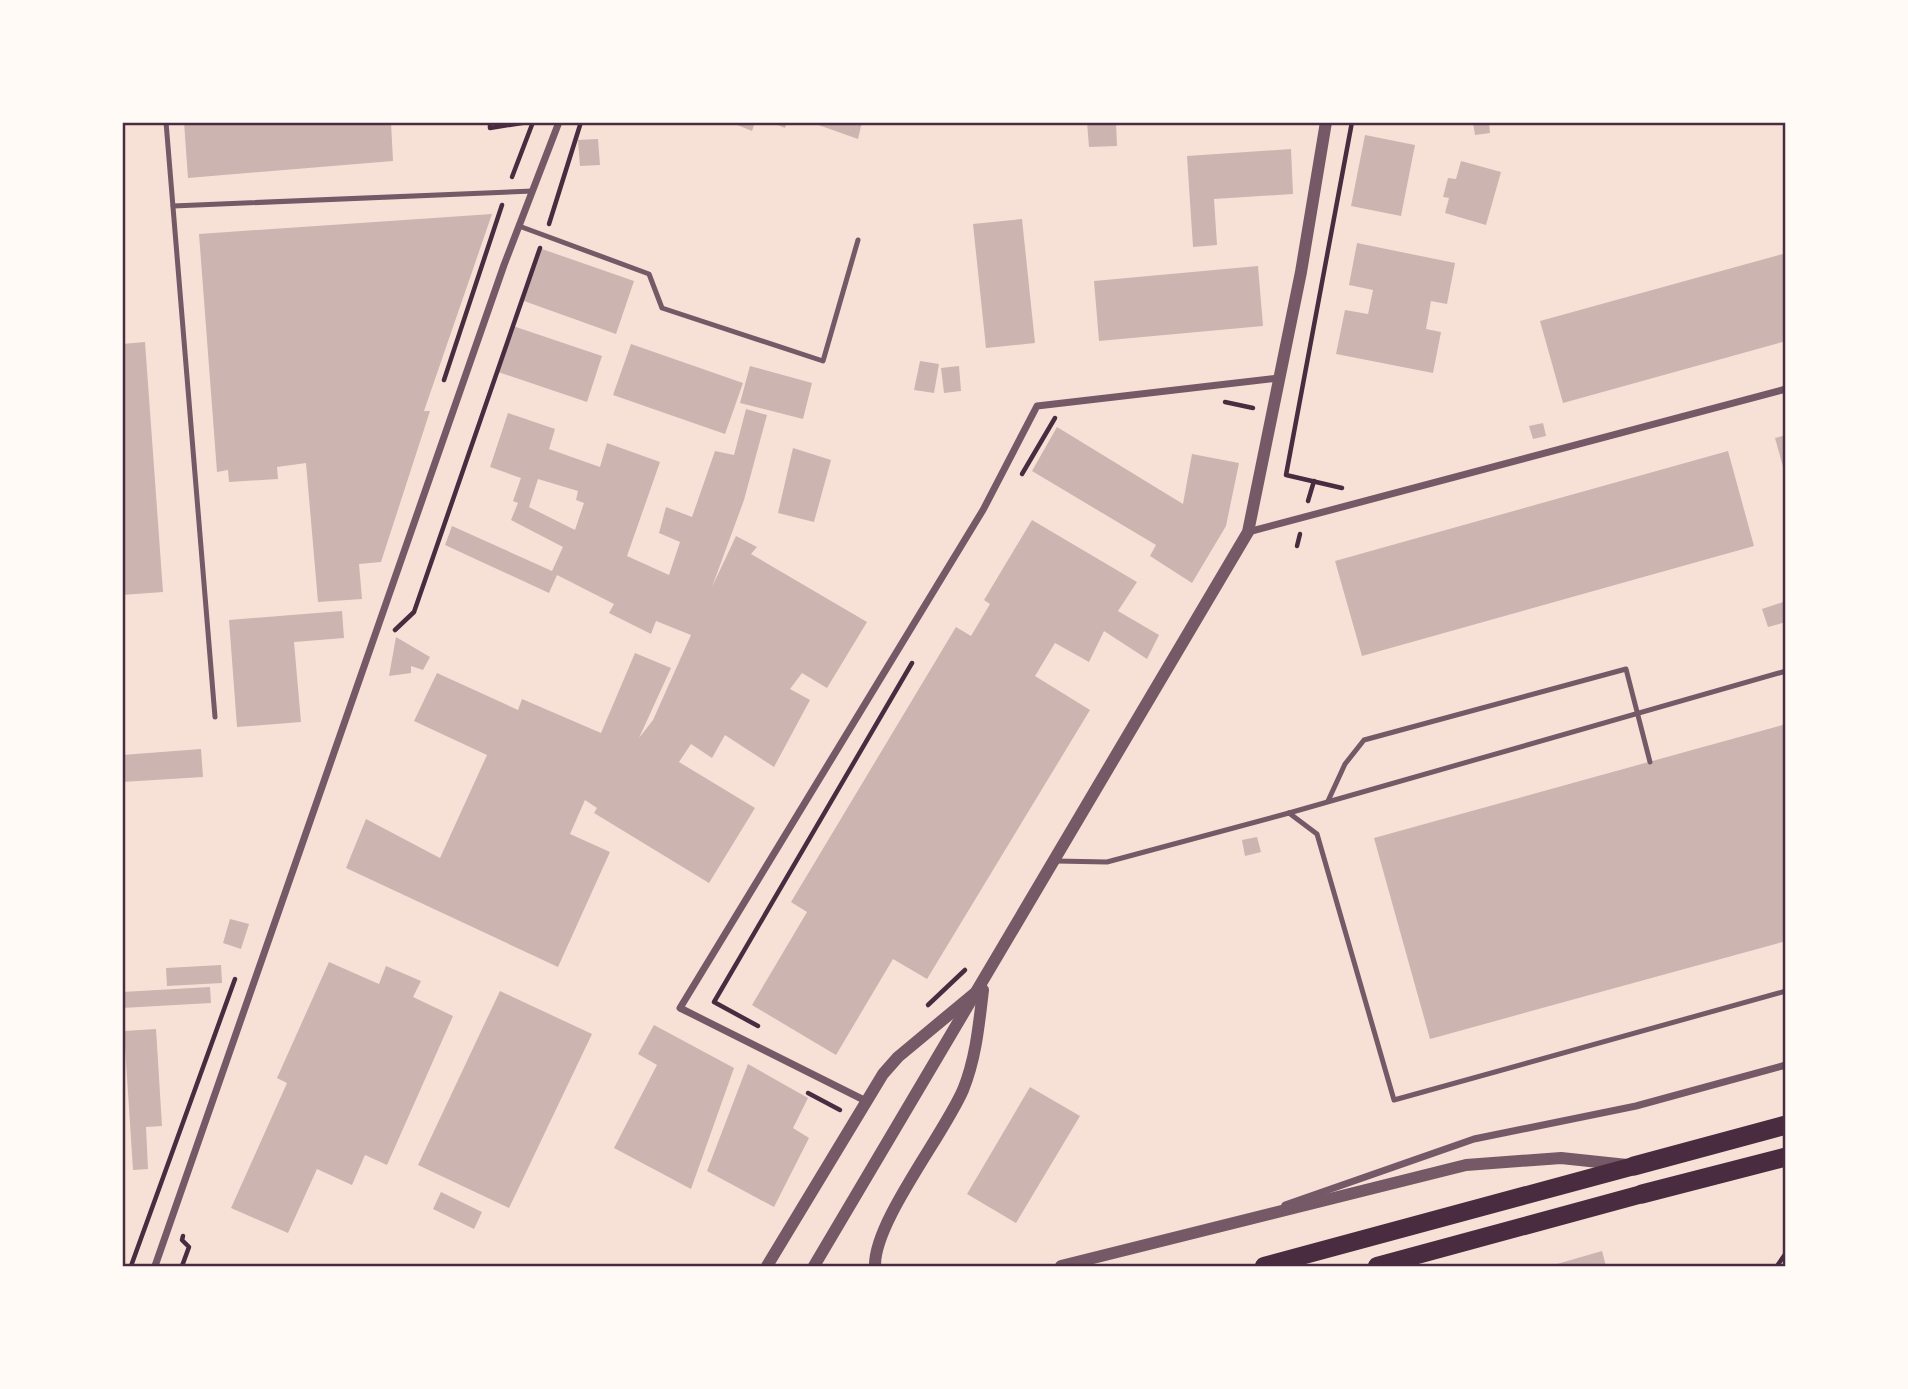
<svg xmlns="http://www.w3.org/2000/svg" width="1908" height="1389" font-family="'Noto Sans',sans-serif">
  <rect width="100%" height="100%" fill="#f7e1d7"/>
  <g fill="#ccb4b1" fill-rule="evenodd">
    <polygon points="184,122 391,122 393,161 188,178"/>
    <polygon points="730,122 755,122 752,131"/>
    <polygon points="770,122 787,122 785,128"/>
    <polygon points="810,122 862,122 858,139"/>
    <polygon points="1087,122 1116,122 1117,146 1089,147"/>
    <polygon points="1473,122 1489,122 1490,133 1475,135"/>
    <polygon points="1365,135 1415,145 1401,216 1351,206"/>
    <polygon points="598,139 600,165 580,166 578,140"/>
    <polygon points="1291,149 1293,194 1214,199 1217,245 1193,247 1187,156"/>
    <polygon points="1461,161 1501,172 1486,225 1445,213 1449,198 1443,197 1448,178 1456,179"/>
    <polygon points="492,214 424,411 430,411 381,562 359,564 362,599 318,602 306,463 277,467 278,479 229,482 228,470 217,472 199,234"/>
    <polygon points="1022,219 1035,343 986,348 973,224"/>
    <polygon points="1357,243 1455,263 1447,304 1431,301 1426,329 1441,332 1433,373 1336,354 1345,310 1368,314 1373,290 1349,285"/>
    <polygon points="542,249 634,281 616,334 524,301"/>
    <polygon points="1786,253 1786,341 1563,403 1540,321"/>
    <polygon points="1258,266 1263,326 1099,341 1094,281"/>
    <polygon points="513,326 602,356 587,402 498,372"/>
    <polygon points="145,342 163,592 122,595 122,344"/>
    <polygon points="631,344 743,383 725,434 613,395"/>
    <polygon points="920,361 939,364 934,393 914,390"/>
    <polygon points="750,366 812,383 803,419 740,403"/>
    <polygon points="959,366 961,391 944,393 941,368"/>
    <path d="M746,409L767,415L744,500L712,587L736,536L757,547L751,554L867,622L827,688L802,673L790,689L810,700L774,767L725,735L712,758L691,744L679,762L755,808L709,883L594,813L597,808L585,800L570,834L610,852L558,967L346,868L366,819L440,858L487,755L414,721L437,673L518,710L522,699L601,733L635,653L671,668L639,738L653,720L691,635L656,621L651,634L609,613L614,604L557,575L549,593L445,545L452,526L552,571L563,547L511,520L518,503L513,501L521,478L490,467L508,413L555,429L549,449L600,467L607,443L660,462L627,556L669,575L680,542L659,533L666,507L692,517L715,451L734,455ZM538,479L578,491L576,500L584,503L575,530L529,507Z"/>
    <polygon points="1543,423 1546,436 1533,439 1529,426"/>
    <polygon points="1057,427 1183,504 1192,454 1239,463 1226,526 1192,583 1150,556 1156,545 1032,471"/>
    <polygon points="1786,435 1786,474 1785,474 1775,438"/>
    <polygon points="793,448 831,460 814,522 778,513"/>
    <polygon points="1728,451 1754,546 1362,656 1335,561"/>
    <polygon points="1032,520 1137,582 1118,611 1159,635 1147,659 1104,631 1089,662 1055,643 1035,676 1090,710 927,979 893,959 836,1055 752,1005 807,912 791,902 956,627 971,636 990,604 984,600"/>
    <polygon points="1786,601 1786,622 1768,627 1762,609"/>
    <polygon points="342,611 344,638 294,642 301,722 237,727 229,620"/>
    <polygon points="396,637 430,657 423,670 411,666 411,673 389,676"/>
    <polygon points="1786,724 1786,941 1430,1039 1374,838"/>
    <polygon points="201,749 203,777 122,782 122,755"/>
    <polygon points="1257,837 1261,852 1245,856 1242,840"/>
    <polygon points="230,919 249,924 241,949 223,943"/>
    <polygon points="329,962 379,984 386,966 421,981 413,997 453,1016 387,1165 365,1155 352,1185 317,1169 288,1233 231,1208 287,1083 277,1078"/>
    <polygon points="221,965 222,983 167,986 166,968"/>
    <polygon points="210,987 211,1003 122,1008 122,992"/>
    <polygon points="500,991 592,1034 509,1208 418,1165"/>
    <polygon points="654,1025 734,1068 691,1189 614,1148 657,1065 638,1054"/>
    <polygon points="156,1029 162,1126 146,1127 148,1169 133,1170 124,1031"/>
    <polygon points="748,1064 808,1098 793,1128 809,1138 774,1207 707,1171"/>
    <polygon points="1030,1087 1080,1116 1016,1223 967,1194"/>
    <polygon points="441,1192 482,1212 474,1229 433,1209"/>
    <polygon points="1602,1251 1606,1266 1550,1266"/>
  </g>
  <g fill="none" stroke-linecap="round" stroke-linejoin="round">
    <g stroke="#4a2c40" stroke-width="4.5">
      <polyline points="490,122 490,128 528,122"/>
      <polyline points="512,177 533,122"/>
      <polyline points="549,224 581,122"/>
      <polyline points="444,380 502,205"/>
      <polyline points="1225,402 1253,408"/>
      <polyline points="1022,474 1055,418"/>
      <polyline points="1342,488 1286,475 1352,122"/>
      <polyline points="1308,501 1314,481"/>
      <polyline points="1297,546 1300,534"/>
      <polyline points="395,630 414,612 540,248"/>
      <polyline points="928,1005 965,970"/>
      <polyline points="758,1026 714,1002 912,663"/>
      <polyline points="808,1093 840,1110"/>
      <polyline points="131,1266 235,979"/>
      <polyline points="182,1266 189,1247 182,1240 183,1236"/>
      <polyline points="1777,1266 1786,1253"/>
    </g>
    <g stroke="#755966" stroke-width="5">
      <polyline points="166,122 215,717"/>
      <polyline points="173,206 533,191"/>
      <polyline points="519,226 649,274 662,308 823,361 858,240"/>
      <polyline points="1328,801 1345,764 1364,740 1626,669 1650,762"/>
      <polyline points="1289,813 1317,834 1394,1100 1786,991"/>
      <polyline points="1056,861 1107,862 1289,813 1786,671"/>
    </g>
    <g stroke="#755966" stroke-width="7">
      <polyline points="1248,532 1786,389"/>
      <polyline points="866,1101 680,1008 983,510 1037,406 1279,378"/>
      <polyline points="1285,1205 1474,1139 1636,1106 1786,1065"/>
      <polyline points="155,1266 504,265 559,122"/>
    </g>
    <g stroke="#755966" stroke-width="12">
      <polyline points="767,1266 883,1074 898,1057 975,993"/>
      <polyline points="814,1266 1248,532 1301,272 1326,122"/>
      <path d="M875,1266C874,1222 943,1136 963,1090C976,1058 979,1024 983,990"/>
      <polyline points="1061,1266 1466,1165 1561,1158 1627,1165"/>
    </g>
    <g stroke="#4a2c40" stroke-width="18">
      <polyline points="1264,1266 1634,1166"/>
      <polyline points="1377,1266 1642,1194"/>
    </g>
    <g stroke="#4a2c40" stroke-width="19">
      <polyline points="1634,1166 1786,1125"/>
      <polyline points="1642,1194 1786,1157"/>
    </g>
  </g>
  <rect width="1908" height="1389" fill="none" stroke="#fffaf5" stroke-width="248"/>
  <rect x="124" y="124" width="1660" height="1141" fill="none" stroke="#4a2c40" stroke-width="2.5"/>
</svg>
